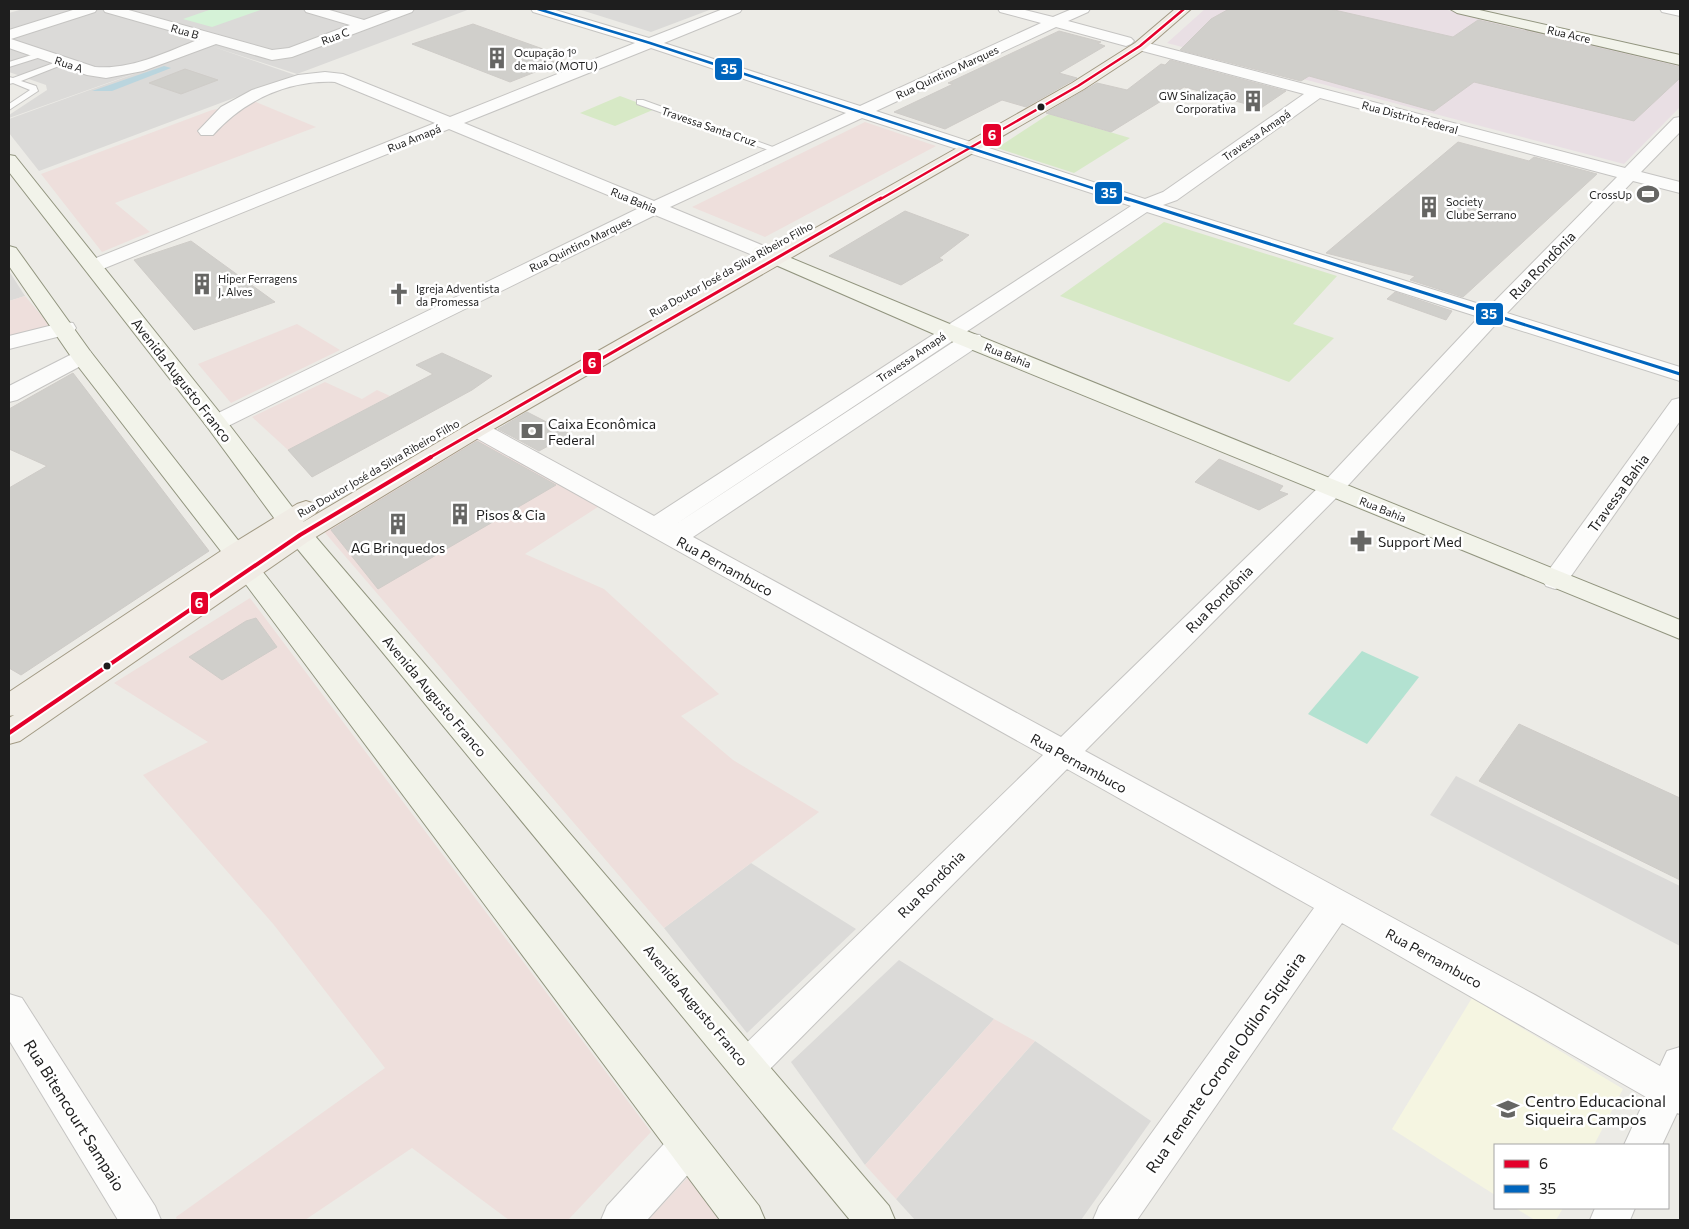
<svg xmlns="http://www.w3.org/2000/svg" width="1689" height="1229" font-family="Commissioner,sans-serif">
  <rect width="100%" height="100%" fill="#ecebe6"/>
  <g fill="#dbdad8">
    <polygon points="23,9 470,9 297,74 211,46 295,75 39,171 9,133 9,119 195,52 9,118 9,115 47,90 46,85 9,72 9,13"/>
    <polygon points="578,9 712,9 651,32"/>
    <polygon points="9,271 25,296 9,301"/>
    <polygon points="1456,776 1680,886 1680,946 1430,815"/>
    <polygon points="751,863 856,929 747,1033 664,928"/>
    <polygon points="899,960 994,1019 865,1165 791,1062"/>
    <polygon points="1035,1041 1151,1121 1081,1220 915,1220 896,1199"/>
  </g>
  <g fill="#eedfdc">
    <polygon points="256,102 316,127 115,203 150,232 102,252 41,174 212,110"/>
    <polygon points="865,122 936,146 765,237 692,207"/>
    <polygon points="25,296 51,327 9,339 9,301"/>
    <polygon points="297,324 340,350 231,403 198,364"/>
    <polygon points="325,382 362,399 377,390 390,396 288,450 252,417"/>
    <polygon points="478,437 601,505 525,554 604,589 719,694 681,716 733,760 819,812 664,928 321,528"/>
    <polygon points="250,598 651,1132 568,1220 509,1220 412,1148 305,1220 177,1220 176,1217 385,1068 274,925 143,775 208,742 114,683"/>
    <polygon points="994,1019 1035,1041 896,1199 865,1165"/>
    <polygon points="688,1177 722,1220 648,1220"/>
  </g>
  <polygon fill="#e9dfe4" points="1205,9 1443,9 1680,63 1680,107 1624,164 1167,43"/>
  <g fill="#f5f5e1">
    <polygon points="1472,998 1623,1089 1594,1145 1495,1145 1495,1195 1392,1129"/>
    <polygon points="1515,1208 1563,1208 1556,1220 1535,1220"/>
  </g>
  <g fill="#d7e9c6">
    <polygon points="620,96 655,109 615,126 580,113"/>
    <polygon points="1049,114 1130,138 1074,173 997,148"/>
    <polygon points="1164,222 1337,276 1293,324 1334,338 1289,382 1060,296"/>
  </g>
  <polygon fill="#d5f2d7" points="212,9 263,9 212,27 183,19"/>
  <polygon fill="#b3e2d1" points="1362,651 1419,677 1367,744 1308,714"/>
  <polygon fill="#bad5de" points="164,66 171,68 112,91 92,91"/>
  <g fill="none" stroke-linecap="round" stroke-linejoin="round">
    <polygon fill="#bad5de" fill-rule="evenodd" points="836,410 845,413 849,418 845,423 737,497 727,499 717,497 713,491 717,485 827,413"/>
  </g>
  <g fill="#d0cfcb" stroke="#cfccc8">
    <polygon points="1229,9 1330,9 1453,37 1478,20 1680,67 1680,78 1634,121 1474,82 1434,111 1309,76 1301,81 1180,50 1211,19"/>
    <polygon points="473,24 543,49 531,53 558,63 510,82 412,44"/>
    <polygon points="1059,31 1101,42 1097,43 1105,46 1059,73 1077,78 1026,107 1002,100 945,129 894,112 953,84 948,83"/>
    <polygon points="1170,60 1286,91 1261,108 1184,87 1111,132 1046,113 1097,83 1127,90 1161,64 1165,65"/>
    <polygon points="185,69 218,80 181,94 149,83"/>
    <polygon points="1458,142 1529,161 1534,157 1597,174 1463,297 1410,280 1415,276 1326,253"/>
    <polygon points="905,211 969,235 939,258 943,260 901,285 829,256"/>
    <polygon points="191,241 275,302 194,330 134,260"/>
    <polygon points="1395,292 1452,311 1446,320 1387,299"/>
    <polygon points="442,353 492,376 472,390 312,477 288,450 433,374 416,365"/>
    <polygon points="73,373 209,551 21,675 9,668 9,488 47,466 9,449 9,409"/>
    <polygon points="527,412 570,434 539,451 498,429"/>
    <polygon points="477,441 556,485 378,589 331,530"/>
    <polygon points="1219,459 1283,486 1279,491 1288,494 1259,510 1195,482"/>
    <polygon points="256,618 277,647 222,680 189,657 246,621"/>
    <polygon points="1519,724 1680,798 1680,880 1479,781"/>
  </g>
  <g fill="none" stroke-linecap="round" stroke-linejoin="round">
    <g stroke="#c5c4c2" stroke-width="2">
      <g id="lane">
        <polygon points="41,52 44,52 44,56 9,67 9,62"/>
        <polygon points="62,60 69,62 21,81 36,86 38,91 9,110 9,104 30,90 13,83 9,84 9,77 13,78"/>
        <polygon points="637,100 643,100 781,150 774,152 637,104"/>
      </g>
    </g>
    <g stroke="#c5c4c2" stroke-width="2">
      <g id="street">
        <path d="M76,9H97L95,12L11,39L95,67C132,70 166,52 200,39L105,12L103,9H125L272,50L289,48L350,25L306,12L304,9H326L364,20L394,9H414L412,12L292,57L272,60L216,44L143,71L106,78L87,75L9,48V30Z"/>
        <path d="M531,9H552L649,38L723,9H742L740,12L664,43L860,106L1041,23L1000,12L998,9H1021L1053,17L1072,9H1090L1088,12L1068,21L1131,38L1134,41L1131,44L1126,46L1056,27L876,111L1145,199L1163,192L1304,94L1135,49L1132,46L1140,41L1625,168L1674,118L1680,117V132L1641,172L1680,182V193L1633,181L1507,313L1680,367V381L1497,323L1341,493L1085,751L1535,995L1660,1066L1667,1051L1680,1047V1114L1677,1113L1662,1145H1624L1646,1097L1342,923L1137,1220H1093L1099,1206L1314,908L1067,769L761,1078L748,1083L735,1078L729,1066L735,1054L1043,755L469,434L465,429L469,424L477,422L485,424L654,516L1131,206L862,118L670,207L769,248L772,252L769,256H755L655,215L224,428L216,430L208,428L204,423L208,418L639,208L449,129L100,270L93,272L86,270L83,266L86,262L435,123L335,82C288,80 244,100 213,135H201L198,131L221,107L252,90L298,75L325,72L343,74L450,117L635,43L533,12ZM651,48L846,113L654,201L464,123ZM1320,98L1617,177L1489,307L1163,205L1177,200ZM1147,212L1479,317L1323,483L1061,737L693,537L980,345L983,340L980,335L972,334L964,335L673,526Z"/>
        <polygon points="1660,9 1680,9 1680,16 1662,12"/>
        <polygon points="65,322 73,323 76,328 73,333 9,349 9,336"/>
        <polygon points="82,349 90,351 93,356 90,361 17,400 9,402 9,386"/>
        <polygon points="1680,398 1680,421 1564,586 1555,589 1546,586 1542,580 1546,574 1672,400"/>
        <polygon points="9,994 22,998 155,1206 161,1220 118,1220 9,1040"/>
        <polygon points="687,1129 701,1134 706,1147 701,1160 647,1220 601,1220 607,1206 673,1134"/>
        <polygon points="1595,1208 1635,1208 1630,1220 1590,1220"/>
      </g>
    </g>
    <g stroke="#92957f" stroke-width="2">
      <g id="secondary">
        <polygon points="1450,9 1475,9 1680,55 1680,65 1457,13"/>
        <polygon points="9,155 15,156 224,418 309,529 889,1206 895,1220 850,1220 291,541 208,428 9,172"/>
        <polygon points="9,246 16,248 90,351 759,1206 765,1220 720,1220 227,559 74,361 9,266"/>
        <polygon points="762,246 957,327 1680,620 1680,639 941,337 755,256 752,252 755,248"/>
      </g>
    </g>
    <g stroke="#a29a84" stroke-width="2">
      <polygon id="primary" points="1175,9 1191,9 1145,49 1084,89 485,434 309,541 20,741 9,744 9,718 14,715 9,716 9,692 227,547 297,504 306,501 315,504 319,509 315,514 298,525 469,424 1072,83 1135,43"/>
    </g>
    <use href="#lane" fill="#fcfcfb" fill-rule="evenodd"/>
    <use href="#street" fill="#fcfcfb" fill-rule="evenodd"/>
    <use href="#secondary" fill="#f2f3ea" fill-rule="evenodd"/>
    <use href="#primary" fill="#f0ece5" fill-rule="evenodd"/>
    <g stroke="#fff" stroke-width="5">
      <polyline id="bus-1-far2" points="879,200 1078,86 1140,46 1184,9"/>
    </g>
    <g stroke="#fff" stroke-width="6">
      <polyline id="bus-1-far1" points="429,458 881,198"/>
    </g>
    <g stroke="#fff" stroke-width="8">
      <polyline id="bus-1" points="9,733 300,535 431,457"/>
    </g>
    <g stroke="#fff" stroke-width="5">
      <polyline id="bus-2-far1" points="538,9 650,43 1129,200"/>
    </g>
    <g stroke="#fff" stroke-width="6">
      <polyline id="bus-2" points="1125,198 1680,374"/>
    </g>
    <use href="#bus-1-far2" stroke="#e4002b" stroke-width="2.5"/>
    <use href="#bus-1-far1" stroke="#e4002b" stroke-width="3"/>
    <use href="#bus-1" stroke="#e4002b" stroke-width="4"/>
    <use href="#bus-2-far1" stroke="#0065bd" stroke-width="2.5"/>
    <use href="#bus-2" stroke="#0065bd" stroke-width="3"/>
  </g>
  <defs>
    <g id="building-bare" transform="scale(1.725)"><path d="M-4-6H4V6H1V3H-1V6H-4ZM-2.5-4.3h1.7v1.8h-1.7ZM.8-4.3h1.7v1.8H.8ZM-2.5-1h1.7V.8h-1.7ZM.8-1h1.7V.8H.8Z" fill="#666664" stroke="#fff" stroke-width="2.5" paint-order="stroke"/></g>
    <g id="stadium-bare" transform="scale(1.725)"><path d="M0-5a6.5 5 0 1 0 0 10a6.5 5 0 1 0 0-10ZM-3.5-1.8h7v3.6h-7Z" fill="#666664" stroke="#fff" stroke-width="2.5" paint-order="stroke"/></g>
    <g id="church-bare" transform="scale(1.725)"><path d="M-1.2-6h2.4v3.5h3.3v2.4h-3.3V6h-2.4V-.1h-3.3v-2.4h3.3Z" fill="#666664" stroke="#fff" stroke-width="2.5" paint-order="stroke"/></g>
    <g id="bank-bare" transform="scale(1.725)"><path d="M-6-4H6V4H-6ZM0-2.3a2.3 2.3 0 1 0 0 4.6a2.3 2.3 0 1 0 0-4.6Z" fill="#666664" stroke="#fff" stroke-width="2.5" paint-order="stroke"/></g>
    <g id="pharmacy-bare" transform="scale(1.725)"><path d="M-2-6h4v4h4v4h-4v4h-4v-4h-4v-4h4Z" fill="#666664" stroke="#fff" stroke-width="2.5" paint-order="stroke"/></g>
    <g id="school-bare" transform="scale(1.725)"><path d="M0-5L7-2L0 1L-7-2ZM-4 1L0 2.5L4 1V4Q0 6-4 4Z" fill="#666664" stroke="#fff" stroke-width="2.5" paint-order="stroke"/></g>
  </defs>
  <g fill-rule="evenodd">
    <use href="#building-bare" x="497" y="58"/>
    <use href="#building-bare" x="1253" y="101"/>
    <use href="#stadium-bare" x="1648" y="194"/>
    <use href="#building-bare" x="1429" y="207"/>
    <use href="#building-bare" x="202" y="284"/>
    <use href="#church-bare" x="399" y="294"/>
    <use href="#bank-bare" x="532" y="431"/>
    <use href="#building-bare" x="460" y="514"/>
    <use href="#building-bare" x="398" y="524"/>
    <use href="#pharmacy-bare" x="1361" y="541"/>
    <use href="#school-bare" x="1508" y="1109"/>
  </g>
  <g fill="#1e1e1e" stroke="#fff" stroke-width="2">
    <circle cx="1041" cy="107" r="4.5"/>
    <circle cx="107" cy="666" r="4.5"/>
  </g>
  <g text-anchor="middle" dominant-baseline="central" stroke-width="5" stroke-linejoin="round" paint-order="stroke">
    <g font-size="11" fill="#1e1e1e" stroke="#fff">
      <text transform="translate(185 31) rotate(16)">Rua B</text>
      <text transform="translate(1569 34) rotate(13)">Rua Acre</text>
      <text transform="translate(335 36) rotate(-20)">Rua C</text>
      <text transform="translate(69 64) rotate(19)">Rua A</text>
      <text transform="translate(947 72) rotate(-25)">Rua Quintino Marques</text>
      <text transform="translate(1410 117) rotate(15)">Rua Distrito Federal</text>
      <text transform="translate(709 126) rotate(19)">Travessa Santa Cruz</text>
      <text transform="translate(1256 135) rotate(-35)">Travessa Amapá</text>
      <text transform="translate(414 138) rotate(-22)">Rua Amapá</text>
      <text transform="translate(634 200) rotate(23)">Rua Bahia</text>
      <text transform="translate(580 244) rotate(-26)">Rua Quintino Marques</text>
      <text transform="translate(731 269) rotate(-29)">Rua Doutor José da Silva Ribeiro Filho</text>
      <text transform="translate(1008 355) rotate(22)">Rua Bahia</text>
      <text transform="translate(911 357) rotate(-34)">Travessa Amapá</text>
      <text transform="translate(378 468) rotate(-30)">Rua Doutor José da Silva Ribeiro Filho</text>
      <text transform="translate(1383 509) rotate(22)">Rua Bahia</text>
    </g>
    <g font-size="11" fill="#1e1e1e" stroke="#fff" text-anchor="start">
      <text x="514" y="52">Ocupação 1º<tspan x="514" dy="13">de maio (MOTU)</tspan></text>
      <text x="1236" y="95" text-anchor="end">GW Sinalização<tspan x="1236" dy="13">Corporativa</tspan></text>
      <text x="1632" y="194" text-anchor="end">CrossUp</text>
      <text x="1446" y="201">Society<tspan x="1446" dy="13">Clube Serrano</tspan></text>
      <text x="218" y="278">Hiper Ferragens<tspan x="218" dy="13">J. Alves</tspan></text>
      <text x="416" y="288">Igreja Adventista<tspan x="416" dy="13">da Promessa</tspan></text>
    </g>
    <g font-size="14" fill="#1e1e1e" stroke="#fff">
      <text transform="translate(1542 265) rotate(-46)">Rua Rondônia</text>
      <text transform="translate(182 380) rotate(52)">Avenida Augusto Franco</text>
      <text transform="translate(1618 493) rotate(-54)">Travessa Bahia</text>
      <text transform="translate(725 566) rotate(29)">Rua Pernambuco</text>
      <text transform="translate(1219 599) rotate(-45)">Rua Rondônia</text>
      <text transform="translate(435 696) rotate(50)">Avenida Augusto Franco</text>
      <text transform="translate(1079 763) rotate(29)">Rua Pernambuco</text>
      <text transform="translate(931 884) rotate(-45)">Rua Rondônia</text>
      <text transform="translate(1434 958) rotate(29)">Rua Pernambuco</text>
      <text transform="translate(696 1005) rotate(50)">Avenida Augusto Franco</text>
    </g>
    <g font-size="14" fill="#1e1e1e" stroke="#fff" text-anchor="start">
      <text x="548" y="423">Caixa Econômica<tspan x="548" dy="16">Federal</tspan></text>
      <text x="476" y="514">Pisos &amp; Cia</text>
      <text x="1378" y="541">Support Med</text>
      <text x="398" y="547" text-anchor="middle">AG Brinquedos</text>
    </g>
    <g font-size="16" fill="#1e1e1e" stroke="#fff">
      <text transform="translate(1225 1062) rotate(-55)">Rua Tenente Coronel Odilon Siqueira</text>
      <text transform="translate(75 1115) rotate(58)">Rua Bitencourt Sampaio</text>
    </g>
    <g font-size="16" fill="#1e1e1e" stroke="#fff" text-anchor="start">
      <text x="1525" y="1100">Centro Educacional<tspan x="1525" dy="18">Siqueira Campos</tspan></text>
    </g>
  </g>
  <g stroke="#fff" stroke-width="2">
    <rect x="714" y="57" width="29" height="24" rx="5" fill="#0065bd"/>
    <rect x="982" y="123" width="20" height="24" rx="5" fill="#e4002b"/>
    <rect x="1094" y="181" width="29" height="24" rx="5" fill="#0065bd"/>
    <rect x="1475" y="302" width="29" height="24" rx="5" fill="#0065bd"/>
    <rect x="582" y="351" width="20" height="24" rx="5" fill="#e4002b"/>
    <rect x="190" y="591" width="19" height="24" rx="5" fill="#e4002b"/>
  </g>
  <g font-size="14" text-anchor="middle" font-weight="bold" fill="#fff">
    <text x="729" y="74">35</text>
    <text x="992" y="140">6</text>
    <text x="1109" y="198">35</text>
    <text x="1489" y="319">35</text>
    <text x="592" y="368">6</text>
    <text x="199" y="608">6</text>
  </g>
  <rect width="1689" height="1229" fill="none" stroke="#1e1e1e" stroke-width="20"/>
  <rect x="1494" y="1144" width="175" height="65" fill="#ffffff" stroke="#a5a5a5"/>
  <rect x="1504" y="1160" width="25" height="8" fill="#e4002b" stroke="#a5a5a5"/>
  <text x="1539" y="1169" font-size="15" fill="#1e1e1e">6</text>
  <rect x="1504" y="1185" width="25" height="8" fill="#0065bd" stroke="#a5a5a5"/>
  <text x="1539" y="1194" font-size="15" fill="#1e1e1e">35</text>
</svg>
